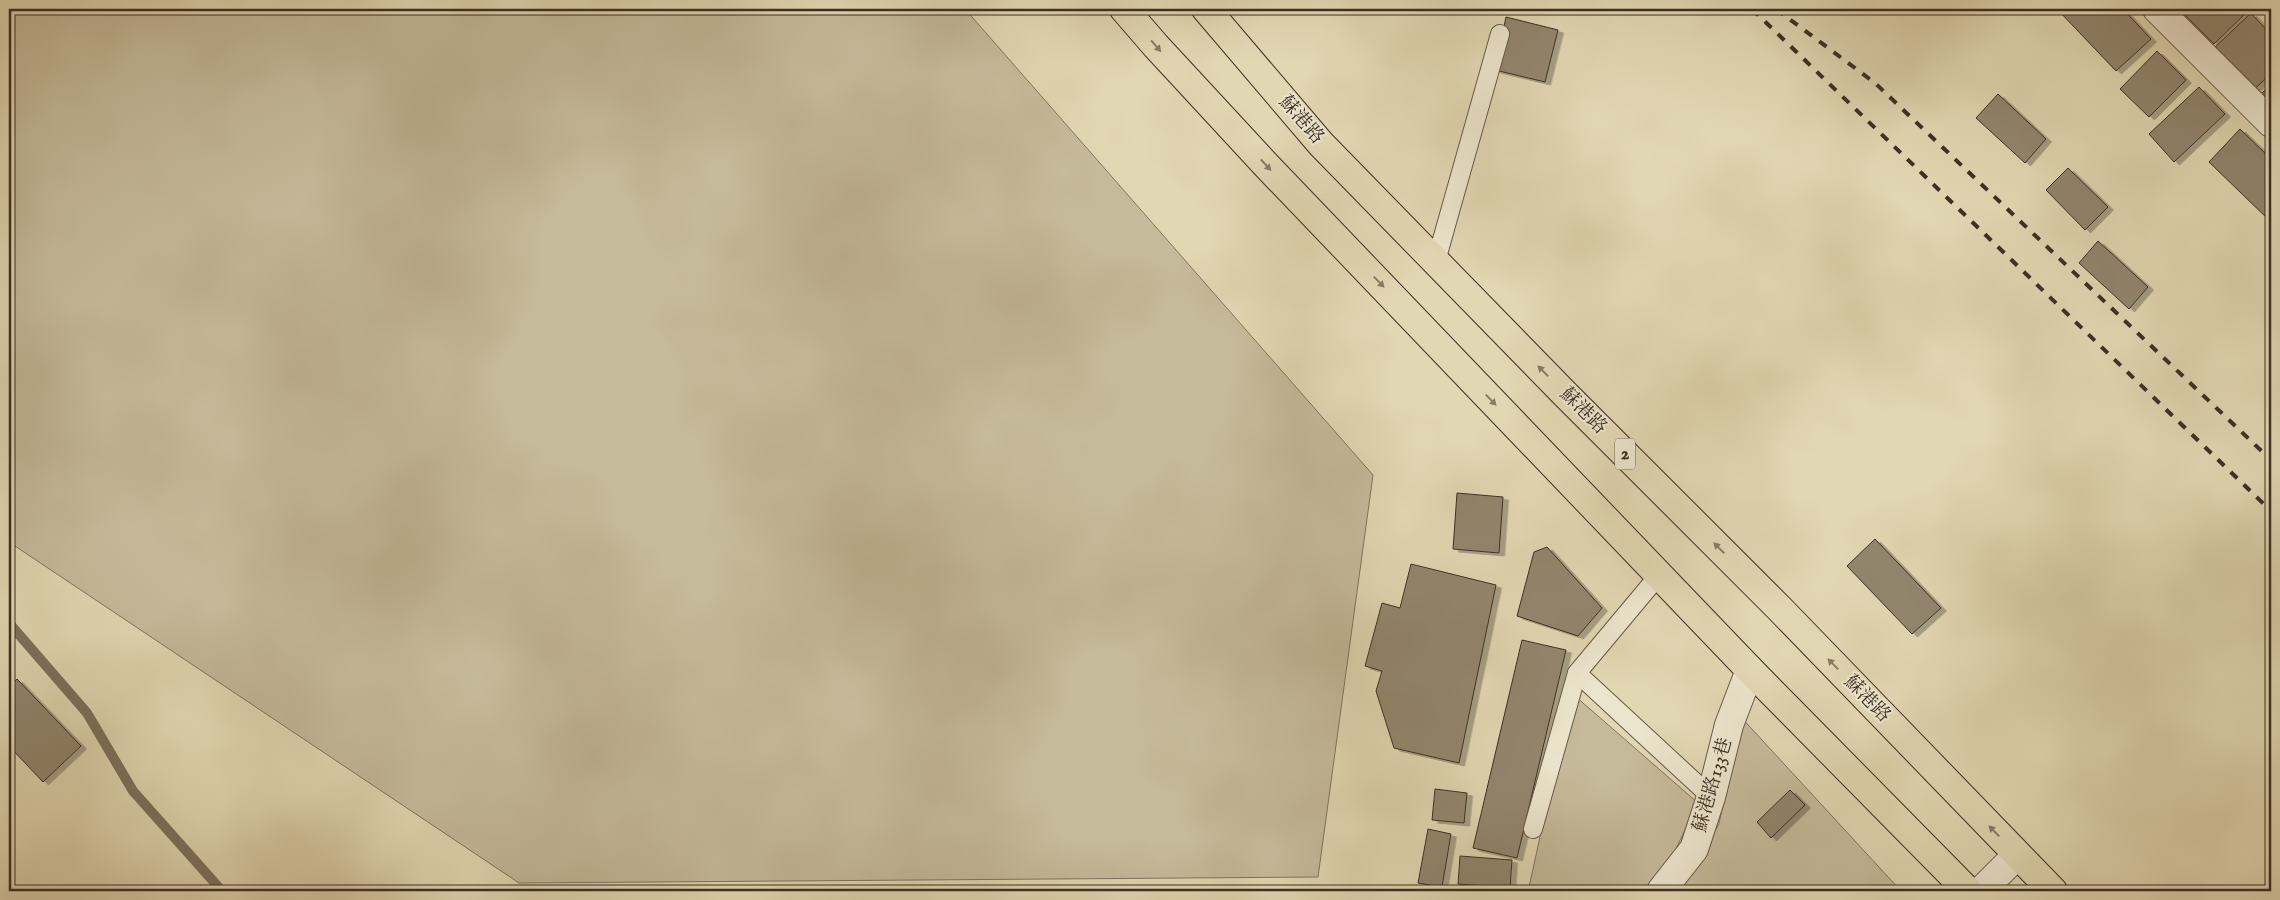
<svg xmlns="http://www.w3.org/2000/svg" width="2280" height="900" font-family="'IM FELL English','Noto Serif TC',serif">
  <defs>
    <filter id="shadow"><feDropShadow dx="5.5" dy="3" stdDeviation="0" flood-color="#0004"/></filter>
  </defs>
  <rect width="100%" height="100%" fill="#e1d7b2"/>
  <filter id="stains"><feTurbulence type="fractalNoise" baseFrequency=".004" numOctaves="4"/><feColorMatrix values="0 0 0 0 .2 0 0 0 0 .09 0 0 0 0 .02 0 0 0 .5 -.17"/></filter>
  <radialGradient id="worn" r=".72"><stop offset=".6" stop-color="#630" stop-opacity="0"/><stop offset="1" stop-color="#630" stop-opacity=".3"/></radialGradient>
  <g fill="#c5ba9a" stroke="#817460">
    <polygon points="9,9 965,9 1373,475 1318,877 519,883 9,542"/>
    <polygon points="1575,696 1698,803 1660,882 1653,891 1534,891 1529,887 1551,787"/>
    <polygon points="1739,715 1901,891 1680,891 1719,824"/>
  </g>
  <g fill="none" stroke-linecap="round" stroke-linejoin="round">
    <polyline stroke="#7e725d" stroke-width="10" points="9,623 87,713 133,791 222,891"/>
  </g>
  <g fill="#92866e" stroke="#3d2f25" filter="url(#shadow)">
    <polygon points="2057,9 2123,9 2151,39 2116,71"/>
    <polygon points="2179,9 2250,9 2214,44"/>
    <polygon points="2251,13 2271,35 2271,74 2252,91 2213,49"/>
    <polygon points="1506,17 1558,30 1545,82 1495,70"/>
    <polygon points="2157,51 2186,80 2149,117 2120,89"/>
    <polygon points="2271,84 2271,107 2260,95"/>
    <polygon points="2199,87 2225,114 2174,162 2149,134"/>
    <polygon points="1998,94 2046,139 2025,163 1976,118"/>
    <polygon points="2240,129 2271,159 2271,222 2209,162"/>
    <polygon points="2068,168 2108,207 2085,230 2046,190"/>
    <polygon points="2098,241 2148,287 2129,309 2079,263"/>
    <polygon points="1457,493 1503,497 1499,553 1453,549"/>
    <polygon points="1875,539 1941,608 1912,634 1847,566"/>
    <polygon points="1547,547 1602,608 1578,636 1517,616 1534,552"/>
    <polygon points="1411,564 1496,585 1459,763 1394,748 1376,691 1382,671 1365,666 1382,603 1400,608"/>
    <polygon points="1522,640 1566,650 1517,858 1473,848"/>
    <polygon points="17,679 81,746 43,782 9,746 9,686"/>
    <polygon points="1435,789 1467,793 1464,823 1432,820"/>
    <polygon points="1790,790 1805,805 1771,838 1757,822"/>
    <polygon points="1428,829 1451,834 1442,887 1418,883"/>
    <polygon points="1460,856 1512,860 1510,888 1458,884"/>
    <polygon points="1451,889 1516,890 1516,891 1451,891"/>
  </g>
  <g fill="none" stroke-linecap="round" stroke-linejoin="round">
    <g stroke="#665948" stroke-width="20">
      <g id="service">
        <polyline points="1436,261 1500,34"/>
        <polyline points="1577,673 1711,797"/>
        <polyline points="1533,829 1577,673 1659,575"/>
      </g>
    </g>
    <g stroke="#665948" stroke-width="30">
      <g id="minor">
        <polyline points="2157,9 2271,123"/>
        <polyline points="1661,891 1694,849 1711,797 1729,725 1750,670"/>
        <polyline points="1981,891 2017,855"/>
      </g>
    </g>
    <g stroke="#3d2f25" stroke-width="30">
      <g id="primary">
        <polyline points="1124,9 1156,46 1267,166 1752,672 1968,891"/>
        <polyline points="1206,9 1321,144 1565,394 1780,609 2053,891"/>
      </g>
    </g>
    <use href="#service" stroke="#ece5cd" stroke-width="18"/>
    <use href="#minor" stroke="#ece5cd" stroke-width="28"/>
    <use href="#primary" stroke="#e1d7b2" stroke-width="28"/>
    <g stroke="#3d2f25" stroke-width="4" stroke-dasharray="9 9" stroke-linecap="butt">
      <polyline points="1752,9 2271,511"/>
      <polyline points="1776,9 1875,83 2271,460"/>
    </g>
  </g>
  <defs><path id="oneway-solid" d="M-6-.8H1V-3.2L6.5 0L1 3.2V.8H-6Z" transform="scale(1.25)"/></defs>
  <g fill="#877b64">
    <use href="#oneway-solid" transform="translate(1156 46) rotate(49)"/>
    <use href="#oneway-solid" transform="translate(1266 165) rotate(47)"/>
    <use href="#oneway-solid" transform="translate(1379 282) rotate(46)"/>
    <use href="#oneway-solid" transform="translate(1543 371) rotate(-134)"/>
    <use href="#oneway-solid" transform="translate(1491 400) rotate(46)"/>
    <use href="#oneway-solid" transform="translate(1719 548) rotate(-135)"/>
    <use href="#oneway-solid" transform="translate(1833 664) rotate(-134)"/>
    <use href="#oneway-solid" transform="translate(1994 831) rotate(-134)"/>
  </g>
  <g text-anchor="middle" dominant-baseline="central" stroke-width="4" stroke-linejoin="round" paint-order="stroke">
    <rect fill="#ece5cd" stroke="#726657" stroke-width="1" x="1615" y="438.5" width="20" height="31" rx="4"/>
    <g font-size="18" font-weight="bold" fill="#3d2f25">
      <text x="1625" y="454">2</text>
    </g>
    <g font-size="19" fill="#3d2f25" stroke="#ece5cd">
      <text transform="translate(1301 120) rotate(49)">蘇港路</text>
      <text transform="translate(1583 411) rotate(45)">蘇港路</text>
      <text transform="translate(1867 699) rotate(46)">蘇港路</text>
      <text transform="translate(1713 785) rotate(-74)">蘇港路133巷</text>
    </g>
  </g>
  <rect width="2280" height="900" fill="none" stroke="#e1d7b2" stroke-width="30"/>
  <rect x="10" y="10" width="2260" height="880" fill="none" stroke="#3d2f25" stroke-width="2.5"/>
  <rect x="15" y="15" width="2250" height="870" fill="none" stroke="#3d2f25"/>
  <rect width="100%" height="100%" filter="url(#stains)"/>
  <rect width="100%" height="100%" fill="url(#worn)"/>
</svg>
